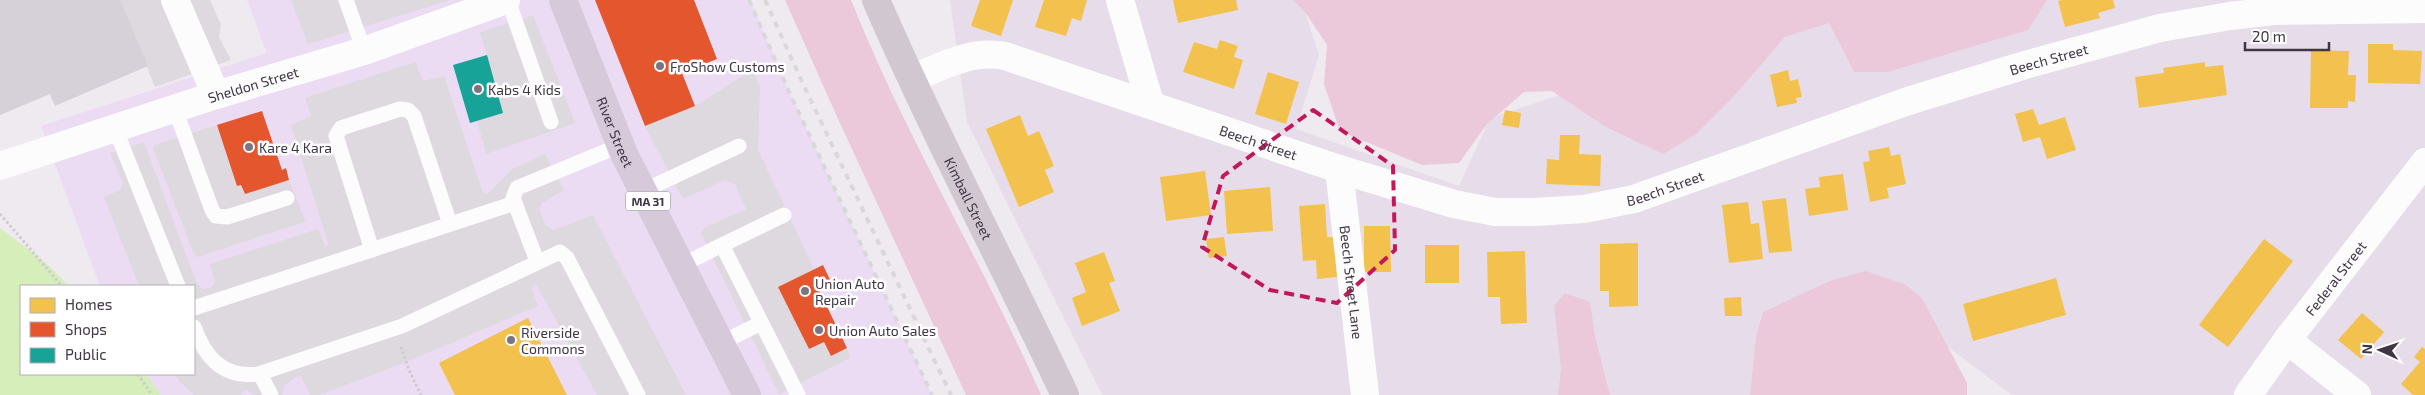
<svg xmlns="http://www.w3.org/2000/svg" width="2425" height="395" font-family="'Exo 2',sans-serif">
  <rect width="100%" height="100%" fill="#efe9f0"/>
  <polygon fill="#e7ddea" points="950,0 1301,0 1319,55 1296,129 1459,186 1490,118 1848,0 2425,0 2425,395 2012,395 1893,306 1761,395 1102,395 967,122"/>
  <polygon fill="#ebdbf3" points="247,0 750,0 790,94 932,395 161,395 146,374 194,374 194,286 100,286 41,126 267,53"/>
  <g fill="#ebc9db">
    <path d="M785,0H851C905,136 982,261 1041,395H966L838,119Z"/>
    <polygon points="1293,0 2047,0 2028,30 1888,72 1854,72 1829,23 1785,37 1734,96 1695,135 1663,154 1604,126 1552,91 1524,92 1487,124 1459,163 1422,165 1340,131 1324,84 1327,45 1305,12"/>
    <polygon points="1866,271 1906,285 1922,298 1967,383 1967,395 1750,395 1756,337 1763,312 1832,280"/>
    <polygon points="1565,293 1590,302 1595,336 1610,395 1558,395 1561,369 1554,306"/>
  </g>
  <g fill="#ded9df">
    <polygon points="120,0 210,0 221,25 219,37 231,60 155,87"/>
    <polygon points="291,0 450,0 308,44"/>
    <polygon points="533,15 575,123 486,154 477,121 503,113 480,32"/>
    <polygon points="415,62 423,81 444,76 483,193 486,194 491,191 512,169 545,154 564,190 541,204 539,209 546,226 554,230 593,215 686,395 597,395 536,284 533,285 532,290 538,306 406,362 320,395 310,395 301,376 296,377 285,385 282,395 254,395 247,390 243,391 240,395 194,395 179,381 175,374 194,374 194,286 139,286 104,197 120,190 123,183 110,153 144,142 197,284 203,289 212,287 215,282 210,264 318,229 325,246 329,246 291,125 311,116 305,98"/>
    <polygon points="752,70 760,87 758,150 814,269 779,287 809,349 824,342 831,356 847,348 850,358 779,394 701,233 704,228 746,209 735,184 725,180 683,199 645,126 695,106"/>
    <polygon points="217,125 237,186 241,185 244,194 289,180 305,220 304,222 197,257 193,252 153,148 155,145"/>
  </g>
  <polygon fill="#d6eeb9" points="0,228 46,263 69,286 21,286 21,374 146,374 161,395 0,395"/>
  <g fill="#f2c14e">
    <polygon points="980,0 1013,0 1001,36 971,26"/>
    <polygon points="1044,0 1087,0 1081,21 1072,18 1066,36 1035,27"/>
    <polygon points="1173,0 1236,0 1238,10 1178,23"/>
    <polygon points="2062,0 2113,0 2115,8 2098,13 2100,18 2065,27 2058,1"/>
    <polygon points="1220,40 1238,46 1234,57 1243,60 1234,89 1183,72 1194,42 1217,49"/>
    <polygon points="2368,44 2393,44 2393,50 2422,51 2420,84 2368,83"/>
    <polygon points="2311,50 2349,51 2348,75 2356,75 2355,102 2348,101 2348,108 2310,108"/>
    <polygon points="2205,62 2205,67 2223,65 2227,95 2139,108 2135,77 2164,73 2163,68"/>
    <polygon points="1788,70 1790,81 1798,79 1802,97 1796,98 1797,103 1777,107 1770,75"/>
    <polygon points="1268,72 1299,82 1286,124 1255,114"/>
    <polygon points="2033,109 2039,125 2065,117 2076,150 2047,159 2040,137 2023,142 2015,114"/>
    <polygon points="1505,110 1521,113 1519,128 1502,125"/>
    <polygon points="1020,115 1028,136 1039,131 1054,166 1045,170 1054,192 1019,207 986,129"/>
    <polygon points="1560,135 1580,135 1579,154 1601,155 1600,186 1546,184 1547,159 1559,160"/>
    <polygon points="1889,147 1891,156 1900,154 1906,184 1887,188 1889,198 1870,202 1863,162 1870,161 1868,151"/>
    <polygon points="1205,171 1211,215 1166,221 1160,177"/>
    <polygon points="1843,174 1848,210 1809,216 1805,189 1820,187 1819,177"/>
    <polygon points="1270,187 1273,231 1227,234 1224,191"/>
    <polygon points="1786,198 1792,251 1769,253 1762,201"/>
    <polygon points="1748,202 1751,224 1759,223 1763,259 1729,263 1722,205"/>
    <polygon points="1325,204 1327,237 1334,237 1337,277 1317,279 1316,260 1303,261 1299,206"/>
    <polygon points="1364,226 1390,226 1391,272 1364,272"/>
    <polygon points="1224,237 1227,256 1209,258 1206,239"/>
    <polygon points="2264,239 2293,261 2228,347 2199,325"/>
    <polygon points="1638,243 1638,306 1609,307 1609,291 1600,291 1600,244"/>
    <rect x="1425" y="245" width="34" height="38"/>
    <polygon points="1525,251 1527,323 1501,324 1500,297 1488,297 1487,252"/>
    <polygon points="1104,252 1115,281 1109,283 1120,311 1082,326 1072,298 1086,292 1075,263"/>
    <polygon points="2056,278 2066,315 1973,341 1963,304"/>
    <polygon points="1741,297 1742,316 1725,316 1724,298"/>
    <polygon points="2362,313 2384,332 2361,359 2338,340"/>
    <polygon points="528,318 567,395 455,395 439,363"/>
    <polygon points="2422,347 2425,349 2425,395 2413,395 2401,384 2420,362 2414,357"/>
  </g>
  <g fill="#e4572e">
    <polygon points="595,0 694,0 717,59 682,73 695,106 645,126"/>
    <polygon points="262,111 282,170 286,168 289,180 245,194 241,185 237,186 217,125"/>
    <polygon points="823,265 832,284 819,290 847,348 831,356 824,342 809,349 778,287"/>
  </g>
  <polygon fill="#17a398" points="487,55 503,113 470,123 453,65"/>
  <polygon fill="#d6d0d8" points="0,0 120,0 148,66 55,106 50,94 0,115"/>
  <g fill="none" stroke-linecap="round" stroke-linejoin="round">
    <g stroke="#cecad1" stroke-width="3" stroke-dasharray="2.5 2.5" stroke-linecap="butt">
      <polyline points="0,214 62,286"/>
      <polyline points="401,347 409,370 421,395"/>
      <polyline points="138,374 152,395"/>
    </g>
    <g stroke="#fdfcfd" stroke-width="15">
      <polyline points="346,0 364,51"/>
      <polyline points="508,0 551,122"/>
      <polyline points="175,109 212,210 216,216 227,217 287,198"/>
      <polyline points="115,128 178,286"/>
      <polyline points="643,191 739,146"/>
      <polyline points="722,245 784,215"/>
      <polyline points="372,250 336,136 341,128 400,109 408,110 414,116 450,224"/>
      <polyline points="537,261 513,198 517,188 621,145"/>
      <polyline points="680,266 722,245 798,395"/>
      <polyline points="194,308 515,203"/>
      <path d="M194,327C205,357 222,378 258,374L402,326L560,252L567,258L638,395"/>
      <polyline points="721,343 761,323"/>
      <polyline points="260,374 271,395"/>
    </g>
    <g stroke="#fdfcfd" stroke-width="28">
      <polyline points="175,0 216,95"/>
      <polyline points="1120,0 1150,103"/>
      <path id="s1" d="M0,166L216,95L364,51L506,0"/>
      <path id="s2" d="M1339,169L1365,395"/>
      <polyline points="2287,340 2357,395"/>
      <path id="s3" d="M2248,395L2287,340L2425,162"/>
    </g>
    <path stroke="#fdfcfd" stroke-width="28" id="s4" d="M911,79C940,67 972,49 1005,56L1339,169L1454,204L1495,212H1534L1584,209L1634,199L1908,101L2025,65L2160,28L2230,16L2273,11L2425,9"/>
    <path stroke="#d0c7d1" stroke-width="28" id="s5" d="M876,0C934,134 1003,263 1065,395"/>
    <path stroke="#d6cada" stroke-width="28" id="s6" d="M563,0L624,154L747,395"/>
    <g stroke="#d9d8d9" stroke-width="4" stroke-dasharray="6 6" stroke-linecap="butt">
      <polyline points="749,0 790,94 932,395"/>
      <polyline points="765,0 804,86 951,395"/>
    </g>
  </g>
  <path fill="none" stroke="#c2185b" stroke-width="4" stroke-dasharray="10 6" stroke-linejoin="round" d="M1313,110L1393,166L1395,250L1337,303L1270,290L1202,247L1223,176Z"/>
  <g fill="#7d7481" stroke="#fff" stroke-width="2">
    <circle cx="660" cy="66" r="5"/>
    <circle cx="478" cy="89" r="5"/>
    <circle cx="249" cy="147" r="5"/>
    <circle cx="805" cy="291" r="5"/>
    <circle cx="819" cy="330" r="5"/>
    <circle cx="511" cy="340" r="5"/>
  </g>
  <g text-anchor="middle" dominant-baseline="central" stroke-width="5" stroke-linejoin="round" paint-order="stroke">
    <rect fill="#fff" stroke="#79727d" stroke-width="1" x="625.5" y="191.5" width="45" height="19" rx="4"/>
    <g font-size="12" font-weight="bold" fill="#403545">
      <text x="648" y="201">MA 31</text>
    </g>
    <g font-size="14" fill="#403545" stroke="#fff">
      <text stroke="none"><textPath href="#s4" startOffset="1191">Beech Street</textPath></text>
      <text stroke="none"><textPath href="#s1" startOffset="266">Sheldon Street</textPath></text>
      <text stroke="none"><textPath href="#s6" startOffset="142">River Street</textPath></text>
      <text stroke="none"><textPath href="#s4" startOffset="366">Beech Street</textPath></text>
      <text stroke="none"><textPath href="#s4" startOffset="786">Beech Street</textPath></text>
      <text stroke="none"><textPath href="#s5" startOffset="219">Kimball Street</textPath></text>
      <text stroke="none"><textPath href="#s3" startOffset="146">Federal Street</textPath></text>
      <text stroke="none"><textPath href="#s2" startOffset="114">Beech Street Lane</textPath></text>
    </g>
    <g font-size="14" fill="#403545" stroke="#fff" text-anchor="start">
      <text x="670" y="66">FroShow Customs</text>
      <text x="488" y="89">Kabs 4 Kids</text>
      <text x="259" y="147">Kare 4 Kara</text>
      <text x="815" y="283">Union Auto<tspan x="815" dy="16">Repair</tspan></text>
      <text x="829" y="330">Union Auto Sales</text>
      <text x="521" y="332">Riverside<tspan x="521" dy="16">Commons</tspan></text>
    </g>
  </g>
  <rect x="20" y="285" width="175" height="90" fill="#ffffff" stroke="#b3aeb5"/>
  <rect x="30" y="298" width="25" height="15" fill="#f2c14e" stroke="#b3aeb5"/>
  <text x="65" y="310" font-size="15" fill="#403545">Homes</text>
  <rect x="30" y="322" width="25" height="15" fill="#e4572e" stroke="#b3aeb5"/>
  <text x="65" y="335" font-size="15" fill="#403545">Shops</text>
  <rect x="30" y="348" width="25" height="15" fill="#17a398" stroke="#b3aeb5"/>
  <text x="65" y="360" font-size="15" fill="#403545">Public</text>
  <g transform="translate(2380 350) rotate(273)" stroke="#ffffff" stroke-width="4" paint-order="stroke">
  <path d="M0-4L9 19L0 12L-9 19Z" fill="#403545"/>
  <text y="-8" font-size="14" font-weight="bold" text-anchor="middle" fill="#403545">N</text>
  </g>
  <path d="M2245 42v8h84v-8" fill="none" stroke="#403545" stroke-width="2.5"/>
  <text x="2252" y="42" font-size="15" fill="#403545" stroke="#ffffff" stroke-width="4" paint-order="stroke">20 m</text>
</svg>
